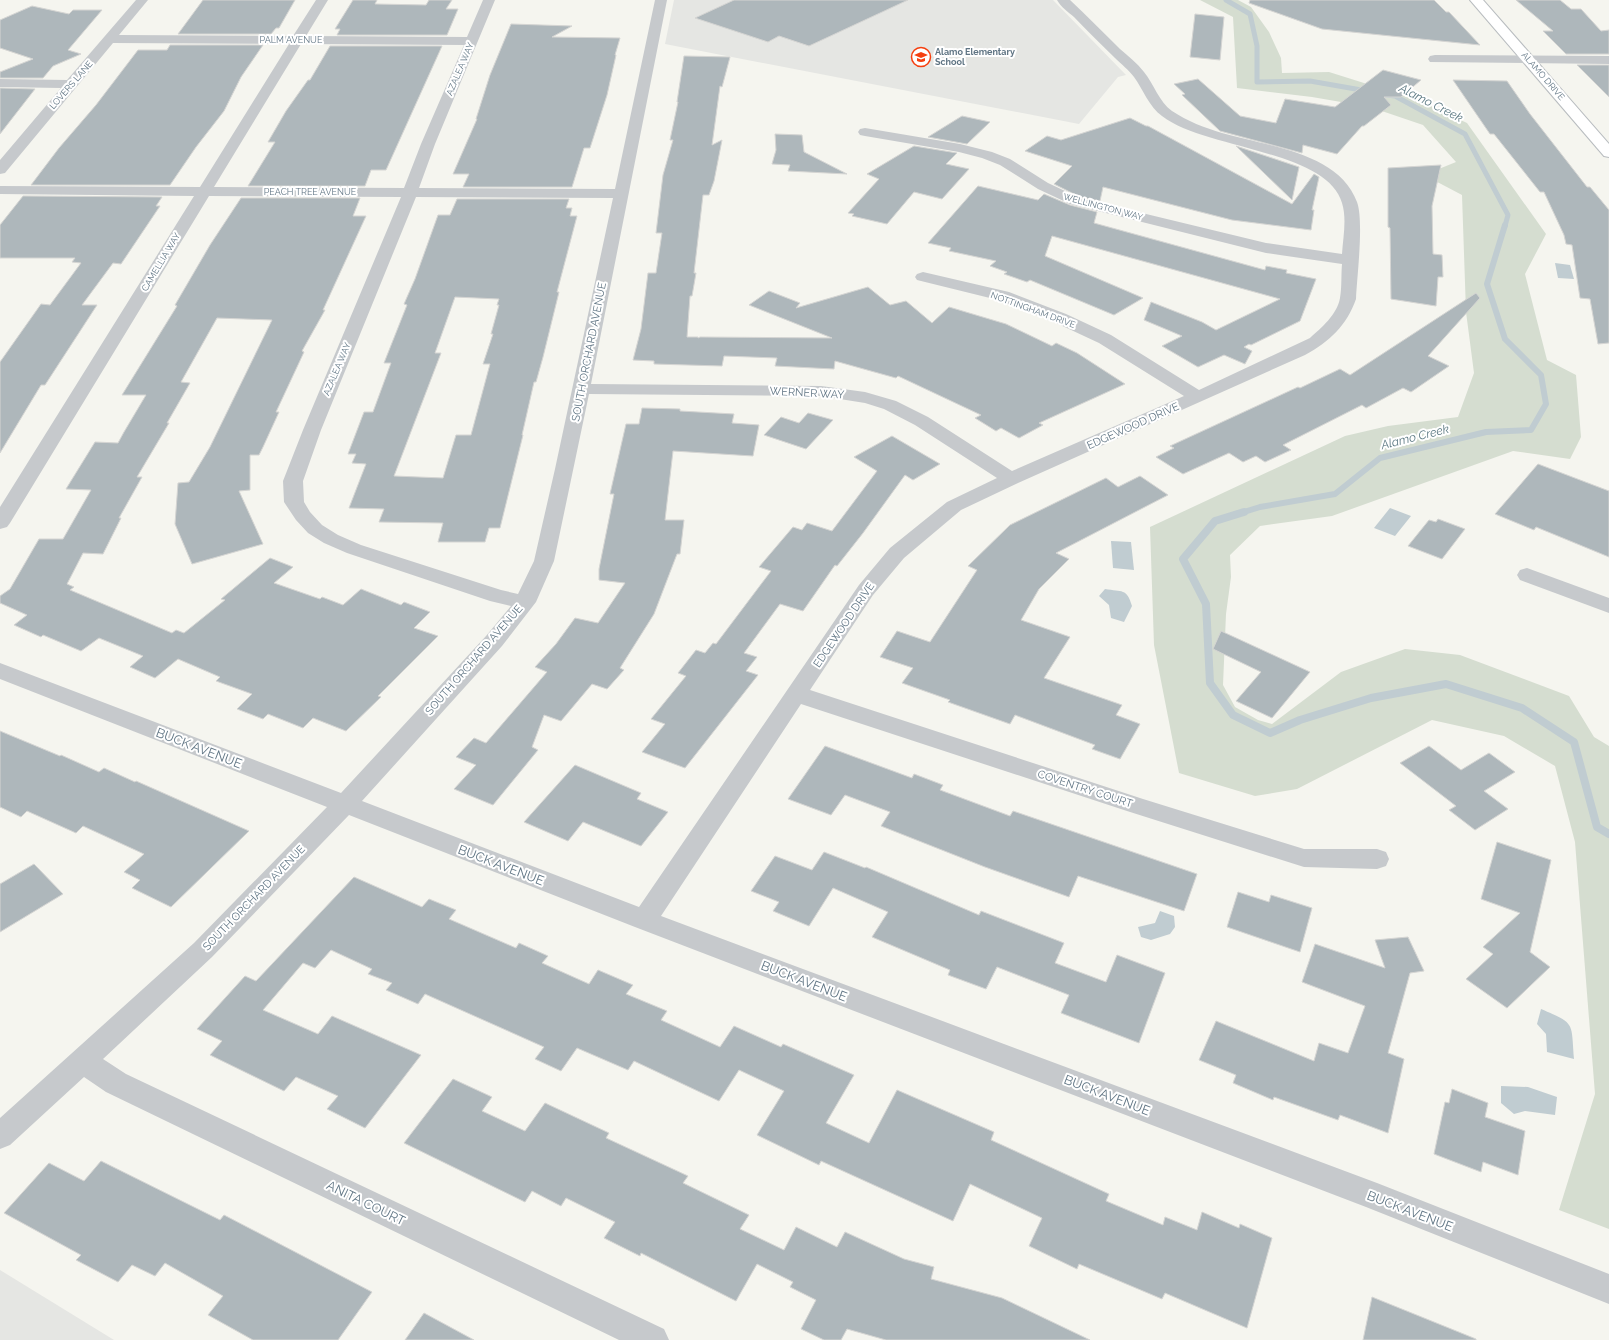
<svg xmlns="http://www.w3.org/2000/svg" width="1609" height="1340" font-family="Raleway,sans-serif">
  <rect width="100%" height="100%" fill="#f5f5ef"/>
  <g fill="#e5e6e3">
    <polygon points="674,0 1053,0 1126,75 1118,77 1079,124 665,44"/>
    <polygon points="0,1270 114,1340 0,1340"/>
  </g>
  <polygon fill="#d5ddd0" points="1200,0 1238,0 1251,7 1269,32 1281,58 1282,73 1329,72 1418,100 1467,123 1546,234 1525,274 1547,360 1576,375 1581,437 1570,459 1513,451 1332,516 1260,526 1230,555 1231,577 1226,614 1223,685 1235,707 1258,720 1272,724 1341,672 1405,649 1460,655 1569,696 1594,737 1609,746 1609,1229 1559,1210 1595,1094 1575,842 1555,766 1504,736 1432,720 1297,789 1255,796 1179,773 1154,645 1150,527 1345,436 1388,426 1458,417 1474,373 1466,312 1462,195 1424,175 1456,162 1423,125 1370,107 1312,97 1237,88 1233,17"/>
  <g fill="#c0ccd1">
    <polygon points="1555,263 1570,265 1574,279 1558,278"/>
    <polygon points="1390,508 1411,516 1395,536 1374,528"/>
    <polygon points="1111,541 1131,542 1134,570 1113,568"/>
    <path d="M1105,589C1122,592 1127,588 1132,606L1124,622L1111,618L1109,605L1099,596Z"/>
    <polygon points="1160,911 1174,916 1175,927 1170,934 1151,940 1141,937 1138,927 1155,923"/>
    <path d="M1541,1009C1576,1024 1571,1022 1574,1059L1547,1052L1546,1034L1537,1024Z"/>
    <polygon points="1501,1086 1528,1087 1557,1097 1555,1115 1525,1111 1514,1114 1501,1103"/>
  </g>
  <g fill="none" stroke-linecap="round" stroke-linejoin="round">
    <g stroke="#c0ccd1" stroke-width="5">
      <polyline points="1226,0 1250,14 1257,46 1257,82 1310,81 1367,91"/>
      <polyline points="1386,95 1395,96 1465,134 1508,215 1505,226"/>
    </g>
    <polyline stroke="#c0ccd1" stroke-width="6" points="1241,513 1260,507 1335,494 1380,458 1486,432 1531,430 1546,404 1541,375 1505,339 1487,284 1505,225"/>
    <polyline stroke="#c0ccd1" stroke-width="8" points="1244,512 1215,521 1183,559 1206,604 1210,683 1233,715 1270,733 1300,720 1371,698 1446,684 1522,708 1574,742 1597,827 1609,834"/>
  </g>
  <g fill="#aeb7bb" stroke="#d5d5d3" fill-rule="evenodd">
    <polygon points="203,0 295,0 279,28 276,28 271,34 178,34"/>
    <polygon points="353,0 377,0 375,4 426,5 429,0 452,0 446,9 458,9 447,35 337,35 340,29 335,29"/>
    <polygon points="734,0 908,0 809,46 779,36 768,42 695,18"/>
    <polygon points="1250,0 1434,0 1446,12 1449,12 1480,45 1322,29 1249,3"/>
    <polygon points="1516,0 1560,0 1571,9 1581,9 1601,31 1609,30 1609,54 1566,54 1543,31 1553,31"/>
    <polygon points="32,6 69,14 73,10 102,10 68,50 81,54 53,66 43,78 0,78 0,72 33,59 0,48 0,20"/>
    <polygon points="1195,14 1224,17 1220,60 1190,57"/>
    <polygon points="511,24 572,26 552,37 620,38 615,55 616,55 607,95 590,148 584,148 572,187 463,187 469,174 453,174 477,119 476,119 490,75"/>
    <polygon points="170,45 263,45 241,77 224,111 196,147 170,185 31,185 59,148 96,105 138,50 167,50"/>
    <polygon points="330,46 442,46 386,170 371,170 365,186 248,186 275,142 268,142 286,111 308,80 310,80"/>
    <polygon points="684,56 730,57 722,87 720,86 712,145 722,140 714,181 709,195 703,195 694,273 696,273 692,296 690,296 687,337 698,337 698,338 700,337 832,338 749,305 769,291 800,303 796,308 868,287 890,305 906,301 932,323 949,307 1006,324 1052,346 1056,343 1077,353 1125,384 1039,423 1043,425 1019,438 1001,428 996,431 975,418 981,415 898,376 896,378 835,361 834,369 775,366 777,358 724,356 722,366 654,364 654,361 633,360 641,329 648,273 656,273 662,233 656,233 663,175 673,140 670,140 678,102 677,102"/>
    <polygon points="1577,65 1609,65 1609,97"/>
    <polygon points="1383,70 1421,80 1401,97 1384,97 1391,105 1364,126 1362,126 1337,154 1303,145 1302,153 1220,131 1182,95 1185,94 1174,84 1198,79 1240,116 1276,123 1285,99 1335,107"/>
    <polygon points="1453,80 1507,81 1530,114 1587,187 1590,187 1609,210 1609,343 1598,344 1590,299 1580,298 1572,245 1566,244 1564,235 1544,192 1540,192 1494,134 1490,134"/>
    <polygon points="0,88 35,89 0,134"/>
    <polygon points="962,116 990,122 967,144 928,137"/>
    <polygon points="1130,118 1146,126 1148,126 1292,204 1314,174 1319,177 1312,210 1314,210 1311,230 1232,220 1103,187 1100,201 1080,197 1054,184 1072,166 1025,151 1047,136 1061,140"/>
    <polygon points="775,134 802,135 804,152 847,174 788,171 790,165 772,164 776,150"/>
    <polygon points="914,146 957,153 946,164 969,169 942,199 914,192 887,224 852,216 854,214 848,213 879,179 867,174"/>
    <polygon points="1236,146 1299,167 1292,200"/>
    <polygon points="1441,165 1432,206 1433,254 1442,255 1443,277 1438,277 1436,306 1391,299 1390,228 1388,227 1388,168"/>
    <polygon points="978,186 1038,200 1044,194 1070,205 1097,212 1094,223 1265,270 1266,266 1287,270 1286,273 1316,279 1300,321 1251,345 1249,344 1244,347 1252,351 1245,364 1224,355 1198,367 1162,346 1182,336 1144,320 1151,302 1202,322 1216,330 1280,299 1052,236 1045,256 1143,298 1114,315 1030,280 1027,282 1004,274 1007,272 990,266 996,261 949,251 951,248 928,243"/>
    <polygon points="23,196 162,197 156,206 160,206 121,264 113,263 82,305 97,305 45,385 41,385 0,453 0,362 41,304 50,305 81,263 72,262 75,258 0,258 0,225"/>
    <polygon points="241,198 360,198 353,216 366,216 323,310 325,310 302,351 304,352 276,412 279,412 263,447 259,455 250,455 250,490 239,491 263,544 192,564 175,524 178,483 189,482 210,447 272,320 217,318 181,382 190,383 167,423 169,423 137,477 142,477 119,518 121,518 103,554 83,553 67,584 74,587 70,590 172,633 176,630 184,633 225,600 221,599 270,558 293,567 274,583 320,599 322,597 343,605 361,589 401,605 404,602 430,612 414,628 438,636 378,696 381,697 346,731 313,718 303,728 268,714 263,719 237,709 252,694 216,681 220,677 178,659 155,678 130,667 143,656 99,638 81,651 43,635 41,637 14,625 27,615 0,603 0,596 10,589 39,539 63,539 91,490 66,489 95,442 118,443 124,432 146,395 122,395 177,306 175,305 210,245"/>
    <path d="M457,199H569L566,208H572L570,216H577L557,292H559L543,357L536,382H534L522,435H523L500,528H489L485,542H438L443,523L379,522L384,509L349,508L366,464L352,463L356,454H348L364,412H373L391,363H384L407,305L404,304L415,279L438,215H450ZM455,297L499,299L497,305H499L491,334H493L483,364H490L471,435H456L443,478L394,476L441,353H435Z"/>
    <polygon points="1476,293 1480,298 1428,356 1449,366 1411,392 1403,388 1366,408 1362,405 1283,445 1291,450 1265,462 1256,456 1243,462 1229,453 1183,474 1156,457 1174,448 1170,446 1298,387 1300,388 1340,369 1350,375"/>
    <polygon points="642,408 680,409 680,411 734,414 732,423 759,425 753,456 673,451 665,520 684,520 680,554 677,554 654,614 620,668 624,670 607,689 592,684 561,721 544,715 532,747 538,750 493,805 454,789 476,765 456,757 474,738 486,743 547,672 535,667 556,644 575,618 598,623 625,583 599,580 599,569 614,494 610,494 626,424 639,424"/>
    <polygon points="808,413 833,420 806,449 764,435 781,417 799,423"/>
    <polygon points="892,436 940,464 913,480 905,475 863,533 837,566 835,565 803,611 780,604 744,653 757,657 746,671 758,675 685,768 642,752 665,724 651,719 686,676 678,673 696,650 705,653 713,643 716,644 771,571 759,567 793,527 802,530 807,523 832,531 877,471 854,457"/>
    <polygon points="1538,464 1609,491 1609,557 1536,527 1534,530 1495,514"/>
    <polygon points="1140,476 1168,495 1056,553 1069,559 1039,589 1021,620 1070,637 1044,678 1122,705 1116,715 1140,724 1120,759 1092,749 1095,745 1015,715 1010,724 948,702 950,700 902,683 913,668 880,657 897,631 930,642 977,570 968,566 1010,525 1106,478 1118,487"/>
    <polygon points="1438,519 1465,529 1442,559 1408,546 1429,520 1436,522"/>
    <polygon points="1221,631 1310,672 1272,718 1236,701 1261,672 1213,649"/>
    <polygon points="0,731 60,756 61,755 99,772 104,768 135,782 136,781 249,831 171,907 132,888 140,880 124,872 144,854 83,826 76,833 27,811 21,817 0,807"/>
    <polygon points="825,746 912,778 914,774 943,785 940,790 1010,816 1013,811 1197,874 1184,911 1078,876 1069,897 985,867 881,826 890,812 845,795 831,815 788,799"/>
    <polygon points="1429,746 1461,770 1489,753 1515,772 1484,791 1508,809 1475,830 1449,810 1456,806 1400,763"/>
    <polygon points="575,765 641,793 637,799 668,812 641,846 583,822 568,841 524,822"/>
    <polygon points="1497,842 1551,860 1530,952 1550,967 1507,1008 1466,979 1493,954 1483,947 1520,913 1481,899"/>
    <polygon points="824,852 865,868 866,867 979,915 981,911 1064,943 1055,963 1106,982 1117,955 1165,973 1139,1043 1061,1013 1069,995 997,967 986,989 948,975 950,970 872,937 888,912 833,888 809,926 773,911 779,902 751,891 775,856 812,870"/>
    <polygon points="34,864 63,894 0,932 0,884"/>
    <polygon points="354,877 422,907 429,899 456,910 449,919 516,948 519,943 548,956 542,963 589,984 598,970 633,985 626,994 667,1011 661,1020 720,1047 734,1026 781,1047 783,1044 854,1075 826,1123 869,1143 897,1090 994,1132 991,1140 1109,1194 1106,1201 1163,1225 1165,1217 1197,1230 1202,1212 1239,1228 1240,1224 1272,1238 1247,1328 1165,1293 1162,1299 1079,1264 1077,1269 1029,1246 1042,1218 970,1184 953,1221 821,1161 819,1165 757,1135 784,1091 739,1070 719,1101 634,1061 628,1070 577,1048 561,1071 535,1059 544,1047 425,994 418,1004 386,990 392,983 368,974 372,969 331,950 315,968 303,963 263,1010 318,1034 332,1016 421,1055 365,1128 327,1109 338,1096 296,1077 284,1091 210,1055 222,1041 197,1029 245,976 256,981"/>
    <polygon points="1238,892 1269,902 1271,895 1312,908 1300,952 1227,927"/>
    <polygon points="1408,937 1424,971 1410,973 1388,1053 1404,1059 1388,1133 1340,1115 1338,1120 1274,1097 1273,1100 1233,1083 1236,1075 1199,1060 1216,1021 1314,1061 1319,1043 1348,1053 1365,1006 1302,982 1315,944 1385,968 1375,940"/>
    <polygon points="453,1079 492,1097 482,1111 525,1131 545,1103 609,1133 606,1138 688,1176 683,1183 749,1215 740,1229 784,1250 796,1227 837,1247 845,1232 904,1259 934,1267 931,1279 1002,1298 1090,1340 886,1340 847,1329 841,1340 824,1340 801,1329 816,1300 790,1287 793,1282 757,1264 736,1301 641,1253 640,1256 604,1238 615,1222 566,1198 561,1206 532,1191 525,1202 404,1143"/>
    <polygon points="1452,1089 1488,1103 1485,1117 1525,1131 1518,1175 1483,1162 1481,1172 1434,1154 1445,1102 1449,1103"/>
    <polygon points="101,1161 220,1220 224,1215 372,1292 338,1340 253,1340 208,1315 223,1296 165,1263 155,1276 132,1265 118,1282 76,1260 81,1255 4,1213 49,1163 84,1181"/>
    <polygon points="1372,1297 1476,1339 1476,1340 1363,1340"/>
    <polygon points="424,1313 474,1340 405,1340"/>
  </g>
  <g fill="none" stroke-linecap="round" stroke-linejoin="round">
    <g stroke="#b8bcbf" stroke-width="2">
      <polygon id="major" points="1470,0 1483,0 1609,144 1609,157 1604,156"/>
    </g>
    <g fill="#c6c9cc" fill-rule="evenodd">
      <path d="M136,0H148L119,35L293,36L316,0H328L306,36L467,37L483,0H495L435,144L419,188L615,189L655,0H667L591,384L821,386L865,392L896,401L928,417L1012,471L1184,396L1099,343L1054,322L998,300L917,280L915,277L917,274L923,272L1009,292L1066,314L1111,335L1199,390L1310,338C1321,328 1337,315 1340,298C1342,287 1341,275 1342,264L1266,253L1070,204L1038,189L1000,165L982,158L959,152L865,136L860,135L858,132L860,129L865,128L960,144L992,152L1010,159L1048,183L1080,198L1266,243L1342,254C1343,238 1347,219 1342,203C1327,150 1204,149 1162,116C1149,107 1143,89 1134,77C1129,70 1121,64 1115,58C1101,44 1087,31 1074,17C1068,12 1061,7 1057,0H1070C1087,16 1103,32 1120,49C1128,56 1137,63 1144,72C1154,84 1159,102 1172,111C1187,121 1205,128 1222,133C1266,146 1339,152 1357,202C1364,221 1357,276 1356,299C1347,325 1329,342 1305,355L1018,483L961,510L904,558L873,595L810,690L1143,799L1304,849H1377L1386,852L1389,859L1386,866L1377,869L1304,867L1127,811L801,704L661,916L1377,1183L1609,1274V1304L1366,1207L635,927L349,815L212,957L103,1059L126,1074L664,1329L669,1340H619L106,1092L84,1077L10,1145L0,1149V1118L194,943L327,807L0,679V663L341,793L486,636L511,606L490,601L347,553L324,543L308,533L296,520L284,502L283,481L303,430L401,197L209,196L10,523L7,527L0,529V507L194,196L0,194V186L200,187L289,44L113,43L5,173L0,174V160L61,88L0,87V79L67,80ZM301,44L464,45L421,144L404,188L214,187ZM416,197L613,198L555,469L534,561L518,594L501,590L361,545L338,535L322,525L310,512L304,502L303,481L321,430ZM589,394L821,396L865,403L884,409L915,425L997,478L947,502L890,548L859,585L639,907L362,801L502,646L536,602L554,561Z"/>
      <polygon points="1435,55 1609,56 1609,64 1430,62 1428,59 1430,56"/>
      <polygon points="1527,568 1609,598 1609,613 1520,580 1517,575 1520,570"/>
    </g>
    <use href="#major" fill="#fff" fill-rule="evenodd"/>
  </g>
  <defs>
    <g id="school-ring" transform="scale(1)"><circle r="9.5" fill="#fff" stroke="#f53f0f" stroke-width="1.5"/><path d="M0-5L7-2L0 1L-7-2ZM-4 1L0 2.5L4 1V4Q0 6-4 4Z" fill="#f53f0f"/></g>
  </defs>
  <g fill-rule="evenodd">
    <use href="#school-ring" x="921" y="57"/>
  </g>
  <g text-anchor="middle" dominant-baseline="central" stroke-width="4" stroke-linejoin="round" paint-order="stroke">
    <g font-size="9" fill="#607584" stroke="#fff">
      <text x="291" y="40">PALM AVENUE</text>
      <text transform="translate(460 69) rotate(-67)">AZALEA WAY</text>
      <text transform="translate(1543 76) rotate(49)">ALAMO DRIVE</text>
      <text transform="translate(71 85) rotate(-49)">LOVERS LANE</text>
      <text x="310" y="192">PEACH TREE AVENUE</text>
      <text transform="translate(1103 207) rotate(15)">WELLINGTON WAY</text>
      <text transform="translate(161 262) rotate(-59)">CAMELLIA WAY</text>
      <text transform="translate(1033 310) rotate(20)">NOTTINGHAM DRIVE</text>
      <text transform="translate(337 369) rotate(-67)">AZALEA WAY</text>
    </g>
    <g font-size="9" font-weight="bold" fill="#607584" stroke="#fff" text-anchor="start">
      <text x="935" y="52">Alamo Elementary<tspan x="935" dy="10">School</tspan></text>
    </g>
    <g font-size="11" fill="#607584" stroke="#fff">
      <text transform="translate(589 352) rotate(-79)">SOUTH ORCHARD AVENUE</text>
      <text transform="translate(807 393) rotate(3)">WERNER WAY</text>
      <text transform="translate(1133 426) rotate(-24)">EDGEWOOD DRIVE</text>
      <text transform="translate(844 625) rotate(-56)">EDGEWOOD DRIVE</text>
      <text transform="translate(474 660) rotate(-49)">SOUTH ORCHARD AVENUE</text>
      <text transform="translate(1085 789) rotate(18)">COVENTRY COURT</text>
      <text transform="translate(254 898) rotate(-46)">SOUTH ORCHARD AVENUE</text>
    </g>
    <g font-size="12" font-style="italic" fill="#5b7882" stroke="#fff">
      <text transform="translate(1431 103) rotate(27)">Alamo Creek</text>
      <text transform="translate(1415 437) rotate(-14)">Alamo Creek</text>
    </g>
    <g font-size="13" fill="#607584" stroke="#fff">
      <text transform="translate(199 748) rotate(21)">BUCK AVENUE</text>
      <text transform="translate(501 865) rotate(21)">BUCK AVENUE</text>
      <text transform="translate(804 981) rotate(21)">BUCK AVENUE</text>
      <text transform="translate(1107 1095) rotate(21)">BUCK AVENUE</text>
      <text transform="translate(366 1203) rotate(26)">ANITA COURT</text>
      <text transform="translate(1410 1211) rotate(21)">BUCK AVENUE</text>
    </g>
  </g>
</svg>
